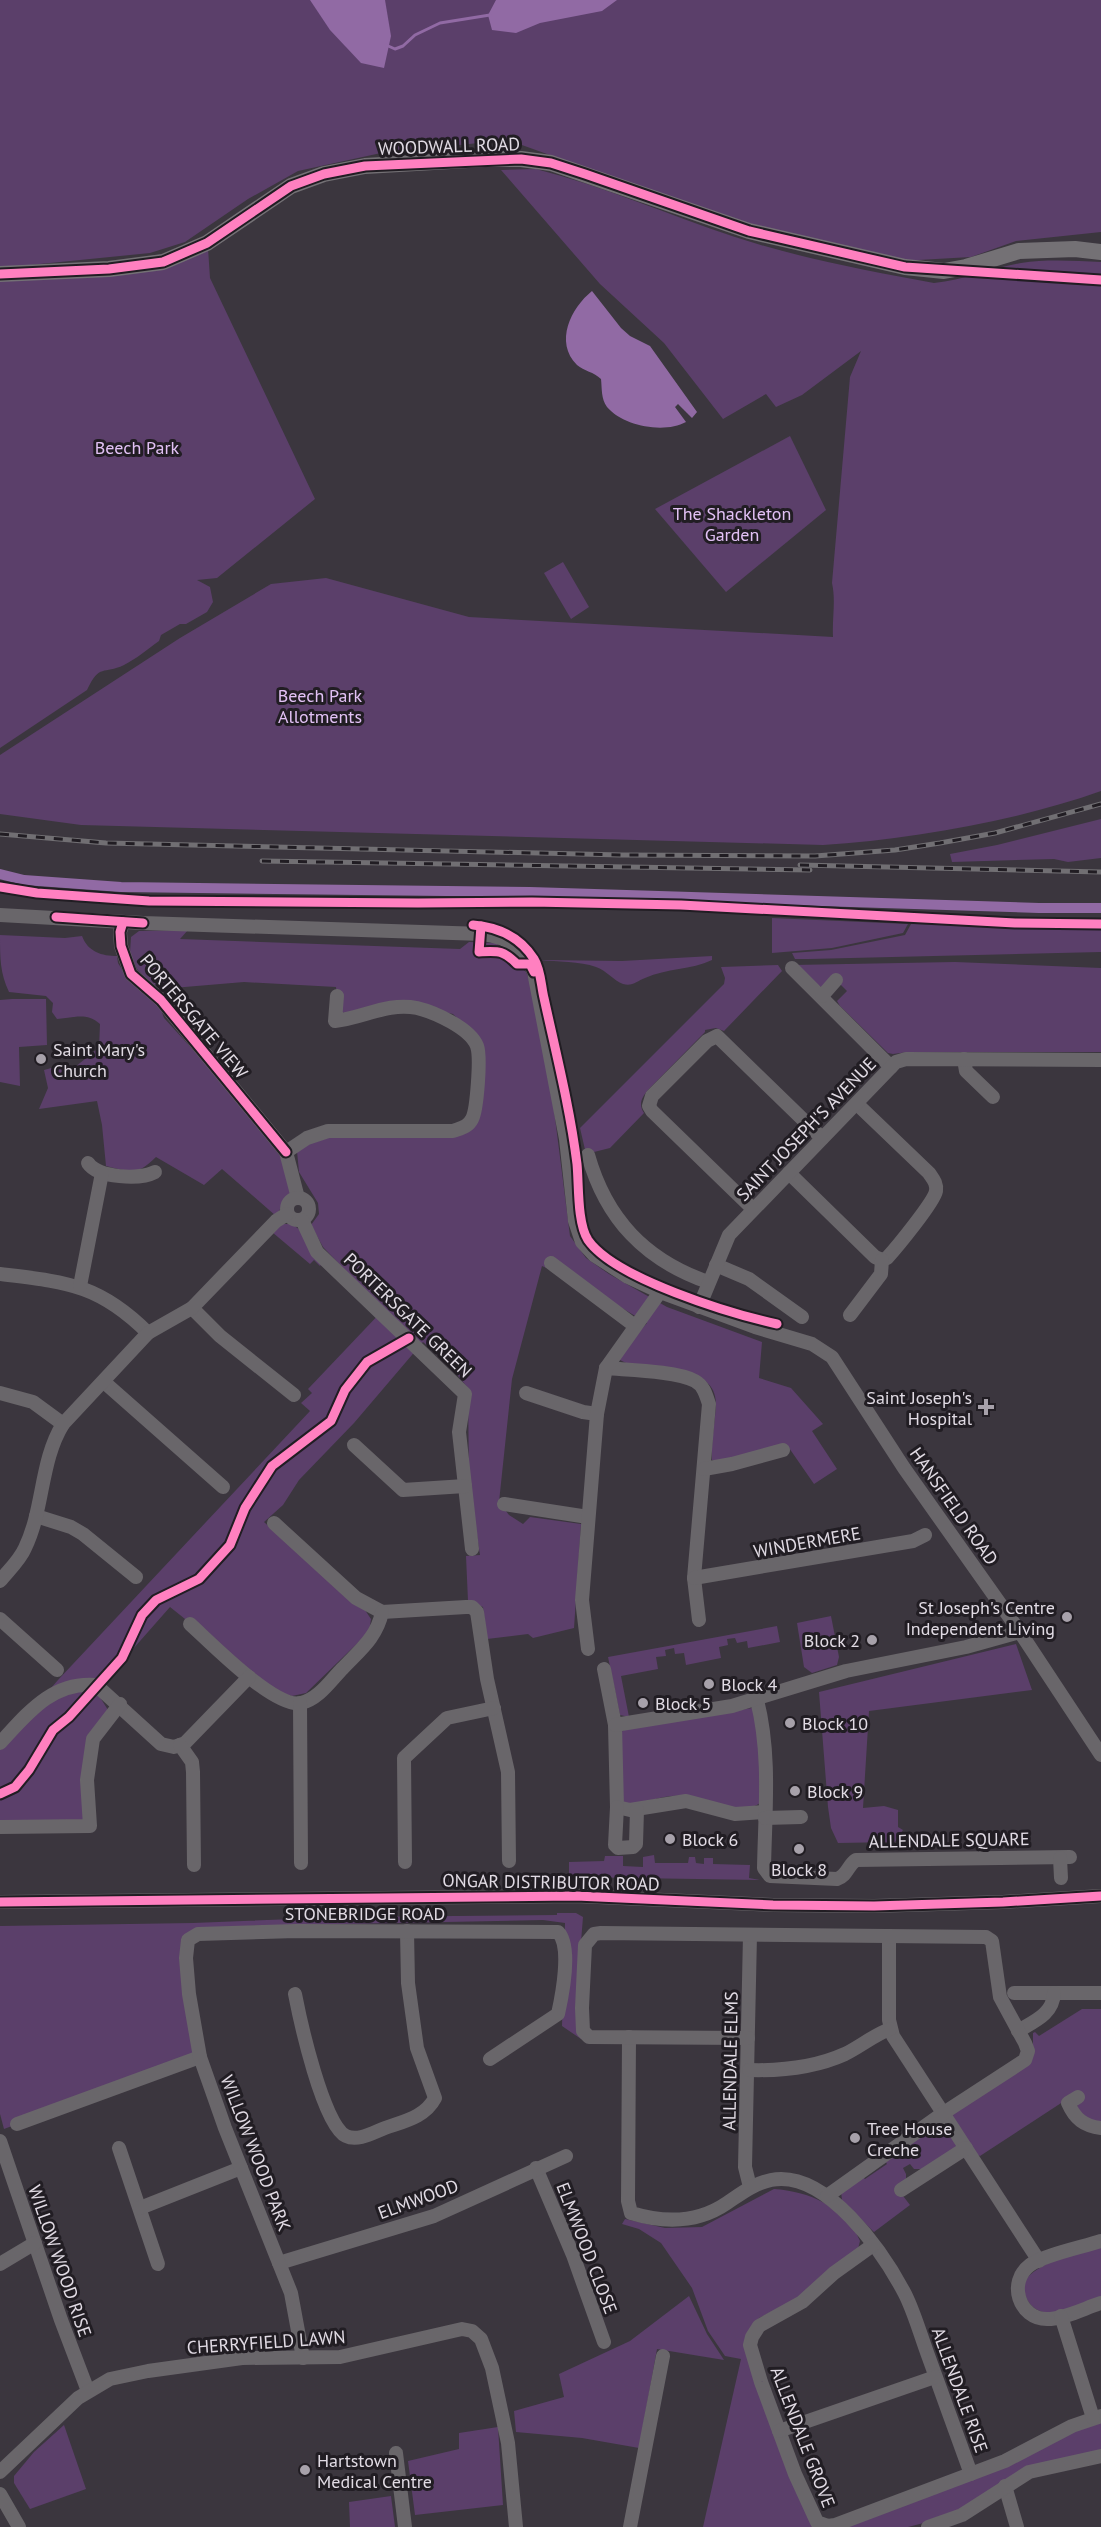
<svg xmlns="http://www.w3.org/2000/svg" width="1101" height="2527" font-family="'PT Sans',sans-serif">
  <rect width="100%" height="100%" fill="#3b363e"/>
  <g fill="#5b3f6a">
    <polygon points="0,0 1101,0 1101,232 1016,241 971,257 901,261 733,221 508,140 381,153 298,171 248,199 185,242 150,253 0,268"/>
    <path d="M536,169C604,186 668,215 735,237C799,258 868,271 934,283C964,280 992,268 1021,263C1047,259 1075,261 1101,262V791C1017,821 912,839 823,845L81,825L0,814V755L180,638L271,584L326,578L469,617L833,637C832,618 836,601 832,583L850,377L861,351L802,395L776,407L766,394L723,419L664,343L600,284L501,170Z"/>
    <path d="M208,248L210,278L315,499L217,578L197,580L210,587L213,602L207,612L186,624H180L161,635L159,641C148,649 136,659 124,665C103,675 100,663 87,690L0,748V277Z"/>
    <polygon points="790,436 826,510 726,592 655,509"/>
    <polygon points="563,562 589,607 571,619 544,573"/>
    <polygon points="1101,819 1101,858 1068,862 1054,859 952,862 950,854 997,845"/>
    <polygon points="772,918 908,924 903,933 832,948 772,953"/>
    <polygon points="911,924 1101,927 1101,952 809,959 795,959 792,953 831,950 905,935"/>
    <path d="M188,930L180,939L460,949L469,942L496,943L526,972L532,987L554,1110L570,1236L586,1258L609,1274L667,1307L762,1342L759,1378L791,1388L823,1424L812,1431L837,1469L814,1484L787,1445L727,1461L712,1460C711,1441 715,1423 716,1404C717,1365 654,1367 628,1364L620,1360V1354L647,1323L580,1283L542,1266L512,1379L499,1502L509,1515L523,1524L530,1517L581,1524L574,1628L533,1638L528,1634L487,1639L483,1607L468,1601L466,1556L480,1555L469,1482L468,1388L449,1365L423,1342L354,1423L299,1480L283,1505L264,1522L354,1604L365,1610L371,1619L369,1632L306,1693L292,1696L275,1691L170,1607L96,1691L108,1710L88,1735L83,1762L86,1819L78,1822L0,1827V1747L58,1680L310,1411L301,1403L312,1393L308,1389L383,1310L323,1247L311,1225L319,1214L318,1203L299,1172L297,1151L314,1139L359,1135L449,1136L477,1121L473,1034L453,1014L406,1003L354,1014L338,1012L336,987L244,982L161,989L147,980L137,969L130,953L131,937L139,931Z"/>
    <path d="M0,935L65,938L82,936C88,952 102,956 117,956L118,963L124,973L158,1002L164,1018L227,1087L287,1165L291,1191L276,1216L222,1169L204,1185L156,1157C137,1176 131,1172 106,1166L102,1125L97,1101L39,1109L48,1088L44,1070L66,1064L72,1068C79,1066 90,1053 99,1048L100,1024C86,1012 75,1018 57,1019L52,1012L53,1003L46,996L9,992C0,973 0,958 0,935Z"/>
    <path d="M712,956V960C691,970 667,968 645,978C637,981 632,987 623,984C614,981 606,970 596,967C580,961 557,962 540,960L622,961Z"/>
    <polygon points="955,962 1101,968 1101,1052 908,1052 893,1054 888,1053 840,1006 837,1001 847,991 834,978 822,988 793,965"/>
    <path d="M778,965L782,971L724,1031L716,1028L705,1030V1032L648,1090C642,1097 638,1104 644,1113L610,1148L586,1154L580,1128L724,984L725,978L721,967Z"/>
    <polygon points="12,999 46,999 47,1045 19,1047 20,1086 0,1082 0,1000"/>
    <polygon points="283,1224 292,1224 300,1230 323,1262 320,1266 314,1260 310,1264 272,1232"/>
    <polygon points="831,1616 839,1657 837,1665 812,1673 804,1667 797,1623"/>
    <polygon points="777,1626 780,1642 748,1648 747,1641 737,1643 735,1638 727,1639 728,1645 719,1647 721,1658 686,1665 684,1653 675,1654 674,1648 665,1650 666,1656 656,1657 658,1669 621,1676 629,1717 620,1715 608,1657"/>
    <polygon points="1016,1644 1032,1690 869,1711 863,1808 884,1806 898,1810 898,1827 903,1830 895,1842 838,1843 831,1828 828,1807 819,1692"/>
    <path d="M752,1708L757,1714L761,1802C741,1819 705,1799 683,1796C663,1794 646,1804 626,1804L621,1799V1732L626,1729Z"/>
    <polygon points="654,1855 655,1863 688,1863 689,1857 695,1857 696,1863 704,1864 704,1858 713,1858 713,1864 750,1865 749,1878 760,1880 569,1877 569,1862 604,1861 605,1856 623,1856 623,1866 643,1867 643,1857"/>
    <polygon points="557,1913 576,1913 583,1917 578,1979 578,2013 581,2039 562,2026 565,1923 543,1920 247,1926 184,1937 195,2057 4,2129 0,2114 0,1926 193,1923 347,1917 557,1915"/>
    <polygon points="1082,2009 1101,2009 1101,2123 1096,2124 1077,2110 1078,2092 980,2156 958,2146 924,2169 914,2169 910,2164 903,2168 906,2174 906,2180 897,2188 910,2205 874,2232 842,2201 841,2190 862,2176 865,2179 887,2164 885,2161 1033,2053 1033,2033 1035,2032 1039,2036"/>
    <path d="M774,2189C808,2191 846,2207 860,2241L858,2249L797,2299L759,2318L748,2337L816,2527H703L741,2359L725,2356L708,2331L692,2288L661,2243L639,2229L622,2224L625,2219L665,2228L702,2227Z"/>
    <path d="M1101,2247V2299C1069,2308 1031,2331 1022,2284C1039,2260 1073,2255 1101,2247Z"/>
    <polygon points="689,2296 707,2334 724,2360 657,2349 639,2448 582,2438 516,2432 514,2411 564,2397 559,2374 630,2341"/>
    <polygon points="1101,2422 1101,2451 1060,2460 951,2516 908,2527 844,2527 1063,2435"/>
    <polygon points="64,2425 86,2489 30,2509 14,2483 14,2476 34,2452"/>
    <polygon points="498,2427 503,2505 415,2515 408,2461 459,2449 459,2433"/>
    <polygon points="391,2496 395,2527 350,2527 349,2502"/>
  </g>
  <g fill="#916aa4">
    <polygon points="310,0 385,0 391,36 384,68 361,63 330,30"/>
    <polygon points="496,0 617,0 602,11 540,23 516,33 492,30 488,15"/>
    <path d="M592,291L621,328L630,336L650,346L697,412L692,418L678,404L675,407L686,422C664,434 623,426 607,407C601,399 602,388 601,379C594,372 584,371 577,365C554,342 571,308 592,291Z"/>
  </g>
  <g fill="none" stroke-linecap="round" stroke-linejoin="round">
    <polyline stroke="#916aa4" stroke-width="3" points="386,45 395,49 403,46 415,35 440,23 490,15"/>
    <polyline stroke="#916aa4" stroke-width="10" points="0,874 24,880 121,887 530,892 1039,908 1101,908"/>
    <g stroke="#69666a" stroke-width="14">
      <path d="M0,915L143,923L483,934C508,937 524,949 534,972L566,1139L575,1221L582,1242L594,1255L628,1277L660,1292L755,1327L812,1344L832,1357L904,1468L1020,1632L1101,1755"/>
      <polyline points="123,922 120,932 121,946 131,974 161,1000 286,1152 298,1198"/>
      <polyline points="792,968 891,1067"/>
      <polyline points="822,996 836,980"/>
      <polyline points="964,1059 966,1071 993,1097"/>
      <path d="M857,1104L929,1173C933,1179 937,1183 936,1191C934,1202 897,1247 887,1258L882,1260"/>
      <path d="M286,1152L307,1138L328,1131H453C461,1128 468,1127 472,1119C477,1110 481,1057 477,1046C470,1028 434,1012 417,1008C388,1002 363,1018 335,1021L337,996"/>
      <path d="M588,1155C606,1219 645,1260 708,1282"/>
      <path d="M88,1163C98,1178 140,1180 155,1172"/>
      <polyline points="789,1173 875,1257 882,1260"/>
      <circle cx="298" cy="1209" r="11"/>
      <polyline points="753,1209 652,1111 649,1106 652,1096 707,1041 717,1036 822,1138"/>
      <polyline points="302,1220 317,1252 465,1394 459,1432 472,1549"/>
      <polyline points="551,1263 635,1326"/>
      <polyline points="716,1265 749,1279 802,1317"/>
      <path d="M0,1274C66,1282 99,1284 148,1333"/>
      <polyline points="80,1286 102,1173"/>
      <polyline points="699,1307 729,1235 896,1062 906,1059 1101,1060"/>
      <polyline points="192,1308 220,1336 294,1395"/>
      <polyline points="850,1315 881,1274 882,1260"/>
      <path d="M606,1368C627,1370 677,1371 695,1381C704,1386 706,1395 709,1404L694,1578L699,1620"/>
      <polyline points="104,1382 223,1487"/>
      <polyline points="0,1393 33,1402 63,1424"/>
      <polyline points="526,1393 583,1412 597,1414"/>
      <polyline points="354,1445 403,1490 465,1486"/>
      <polyline points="704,1469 732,1464 783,1450"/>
      <polyline points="504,1504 588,1517"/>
      <polyline points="36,1516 71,1527 83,1534 136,1577"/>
      <polyline points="274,1523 356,1598 382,1612 466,1607 472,1607 477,1612 487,1679 508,1772 509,1861"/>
      <polyline points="694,1578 913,1541 925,1535"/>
      <path d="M0,1581C8,1571 20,1560 25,1548C44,1509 40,1461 63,1424L148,1333L192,1308L276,1221L287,1214"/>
      <polyline points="0,1619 57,1670"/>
      <path d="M190,1624C210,1642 275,1709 301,1703C319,1699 331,1680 343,1668C360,1650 377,1637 382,1612"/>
      <polyline points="588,1649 582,1600 597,1414 606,1368 660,1292"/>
      <polyline points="604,1669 615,1725 617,1807 630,1810 686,1801 735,1814 765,1812"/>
      <path d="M757,1700C771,1755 765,1812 764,1868L770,1876L837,1879C847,1876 848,1865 856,1860L1070,1857"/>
      <polyline points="300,1703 301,1863"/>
      <polyline points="615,1725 732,1706 846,1671 966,1647 1020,1632"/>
      <path d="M0,1743C27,1714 52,1681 96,1685L161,1744L174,1747L185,1743L249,1677"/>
      <polyline points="180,1745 192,1762 193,1772 194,1865"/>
      <polyline points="617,1807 615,1845 618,1848 633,1847 636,1844 637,1810"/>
      <polyline points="765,1818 801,1817"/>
      <polyline points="0,1827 90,1826 87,1780 93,1739 120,1704"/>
      <polyline points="1060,1858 1061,1878"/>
      <polyline points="405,1862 404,1758 447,1718 494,1708"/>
      <polyline points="0,1902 576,1896 773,1905 874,1906 1003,1902 1101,1896"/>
      <polyline points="750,1935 745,2167 750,2187"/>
      <polyline points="889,1936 889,2020 893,2036 1039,2261"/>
      <polyline points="1014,1993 1101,1993"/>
      <path d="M295,1994C300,2020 323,2125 346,2136C358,2142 374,2132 385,2128C405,2121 425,2117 435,2098L417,2048L408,1983L407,1931"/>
      <path d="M1018,2031C1035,2021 1053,2014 1054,1993"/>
      <path d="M629,2037L628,2201L631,2213C664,2223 698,2223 727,2203C742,2193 753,2184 771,2180C826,2169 883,2252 905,2294C915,2314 921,2337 929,2358C943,2397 957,2435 971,2474"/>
      <polyline points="748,2038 589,2037 583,2031 582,2008 585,1945 594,1934 601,1933 986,1937 992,1941 1000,1997 1025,2043 1028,2051 1025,2060 942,2114 827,2196"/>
      <path d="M749,2070C782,2071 814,2068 845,2054C861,2046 874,2035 890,2029"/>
      <path d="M1078,2097L1068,2103C1075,2119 1084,2126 1101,2128"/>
      <polyline points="17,2124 200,2057"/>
      <polyline points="0,2141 61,2320 88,2391"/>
      <polyline points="119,2148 158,2264"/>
      <polyline points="536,2168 573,2255 604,2342"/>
      <polyline points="901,2190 966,2148"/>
      <polyline points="140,2208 241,2168"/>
      <path d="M1101,2241C1083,2247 1044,2255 1030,2265C1007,2282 1019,2319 1047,2319C1064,2319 1085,2308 1101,2303"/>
      <polyline points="873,2245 834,2273 802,2302 759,2326 752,2337 750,2345 761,2382 795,2474 817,2522 828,2526 835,2525 1005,2461 1072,2426 1101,2416"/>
      <polyline points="279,2263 434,2216 566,2156"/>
      <polyline points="0,2264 35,2243"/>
      <polyline points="1061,2316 1093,2418"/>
      <path d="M303,2358L291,2293L225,2128L200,2057L189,1994L186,1958L188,1940L198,1934L296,1931L558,1932C572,1946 562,1996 558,2014L490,2059"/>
      <polyline points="779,2431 935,2377"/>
      <polyline points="396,2453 405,2527"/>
      <polyline points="0,2472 78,2398 110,2379 148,2371 242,2358 340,2357 462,2329 472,2331 481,2339 492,2368 508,2443 516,2527"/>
      <polyline points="1005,2486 1017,2527"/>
      <polyline points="0,2494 19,2527"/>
      <polyline points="630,2527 663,2356"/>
      <polyline points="928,2527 962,2515 1029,2472 1101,2456"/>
    </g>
    <polyline stroke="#747175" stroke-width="16" points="0,274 109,269 163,262 207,243 291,186 324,174 365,166 485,159 521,159 551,163 749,231 905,267 944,271 966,267 1019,251 1075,249 1101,252"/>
    <g stroke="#716f73" stroke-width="5">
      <g id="rail">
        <polyline points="0,834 106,843 621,855 815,856 895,850 940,843 995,833 1101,804"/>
        <polyline points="262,861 810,870"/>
        <polyline points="800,865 1101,872"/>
      </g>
    </g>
    <use href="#rail" stroke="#211d23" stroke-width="3" stroke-dasharray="9" stroke-linecap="butt"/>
    <g stroke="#211d23" stroke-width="13">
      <g id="cycleway">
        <polyline points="0,274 109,269 163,262 207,243 291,186 324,174 365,166 521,159 551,163 585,174 749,231 905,267 1101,280"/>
        <polyline points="0,887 37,893 149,901 418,903 532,902 681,905 1015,923 1101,924"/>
        <polyline points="56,917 143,923"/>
        <polyline points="123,922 120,932 121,946 131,974 161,1000 286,1152"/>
        <path d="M473,925C498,927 520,937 534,959C541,970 541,986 544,998C556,1053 570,1108 577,1164C579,1184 577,1223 588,1240C615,1279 732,1314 777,1324"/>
        <path d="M481,926L479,952C499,951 503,950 517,964H530L534,972L538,971"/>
        <polyline points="0,1794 15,1787 29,1770 53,1730 69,1717 122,1658 142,1615 156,1600 199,1579 230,1545 245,1508 272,1466 331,1421 345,1390 367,1362 409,1338"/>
        <polyline points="0,1902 576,1896 773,1905 874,1906 1003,1902 1101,1896"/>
      </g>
    </g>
    <use href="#cycleway" stroke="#ff80c0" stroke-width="9"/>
  </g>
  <g fill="#a7a1aa" stroke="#211d23" stroke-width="2">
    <circle cx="41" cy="1059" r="6"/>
    <path d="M983 1398h6v6h6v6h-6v6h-6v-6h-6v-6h6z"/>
    <circle cx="1067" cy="1617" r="6"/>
    <circle cx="872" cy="1640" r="6"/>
    <circle cx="709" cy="1684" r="6"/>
    <circle cx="643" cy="1703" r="6"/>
    <circle cx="790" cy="1723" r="6"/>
    <circle cx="795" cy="1791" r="6"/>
    <circle cx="670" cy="1839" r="6"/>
    <circle cx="799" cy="1849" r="6"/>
    <circle cx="855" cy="2138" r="6"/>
    <circle cx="305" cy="2470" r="6"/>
  </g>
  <g text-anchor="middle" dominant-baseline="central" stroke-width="6" stroke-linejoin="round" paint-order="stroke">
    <g font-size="18" fill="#e1dbe4" stroke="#211d23">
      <text transform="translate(449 146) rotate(-2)">WOODWALL ROAD</text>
      <text transform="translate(194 1016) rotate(50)">PORTERSGATE VIEW</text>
      <text transform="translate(806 1129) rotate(-46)">SAINT JOSEPH'S AVENUE</text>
      <text transform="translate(408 1315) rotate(44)">PORTERSGATE GREEN</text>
      <text transform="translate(954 1506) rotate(55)">HANSFIELD ROAD</text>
      <text transform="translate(807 1542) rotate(-10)">WINDERMERE</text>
      <text transform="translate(949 1840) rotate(-1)">ALLENDALE SQUARE</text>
      <text transform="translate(551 1882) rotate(1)">ONGAR DISTRIBUTOR ROAD</text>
      <text x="365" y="1913">STONEBRIDGE ROAD</text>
      <text transform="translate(730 2061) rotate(-89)">ALLENDALE ELMS</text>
      <text transform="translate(256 2153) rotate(69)">WILLOW WOOD PARK</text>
      <text transform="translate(418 2199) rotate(-20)">ELMWOOD</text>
      <text transform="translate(587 2248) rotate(69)">ELMWOOD CLOSE</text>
      <text transform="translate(60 2261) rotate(71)">WILLOW WOOD RISE</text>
      <text transform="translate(266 2342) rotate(-4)">CHERRYFIELD LAWN</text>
      <text transform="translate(960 2390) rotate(70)">ALLENDALE RISE</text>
      <text transform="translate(803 2437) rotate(69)">ALLENDALE GROVE</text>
    </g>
    <g font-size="18" fill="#e2c1f5" stroke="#211d23">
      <text x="137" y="447">Beech Park</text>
      <text x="732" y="513">The Shackleton<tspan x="732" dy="21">Garden</tspan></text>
      <text x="320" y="695">Beech Park<tspan x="320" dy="21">Allotments</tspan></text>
    </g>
    <g font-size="18" fill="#e1dbe4" stroke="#211d23" text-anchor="start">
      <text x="53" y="1049">Saint Mary's<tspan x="53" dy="21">Church</tspan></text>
      <text x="972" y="1397" text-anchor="end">Saint Joseph's<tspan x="972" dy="21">Hospital</tspan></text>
      <text x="1055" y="1607" text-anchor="end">St Joseph's Centre<tspan x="1055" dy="21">Independent Living</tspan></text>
      <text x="860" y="1640" text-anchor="end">Block 2</text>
      <text x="721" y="1684">Block 4</text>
      <text x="655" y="1703">Block 5</text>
      <text x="802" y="1723">Block 10</text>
      <text x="807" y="1791">Block 9</text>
      <text x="682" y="1839">Block 6</text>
      <text x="799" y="1869" text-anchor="middle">Block 8</text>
      <text x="867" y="2128">Tree House<tspan x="867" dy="21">Creche</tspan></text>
      <text x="317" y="2460">Hartstown<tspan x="317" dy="21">Medical Centre</tspan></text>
    </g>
  </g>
</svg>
